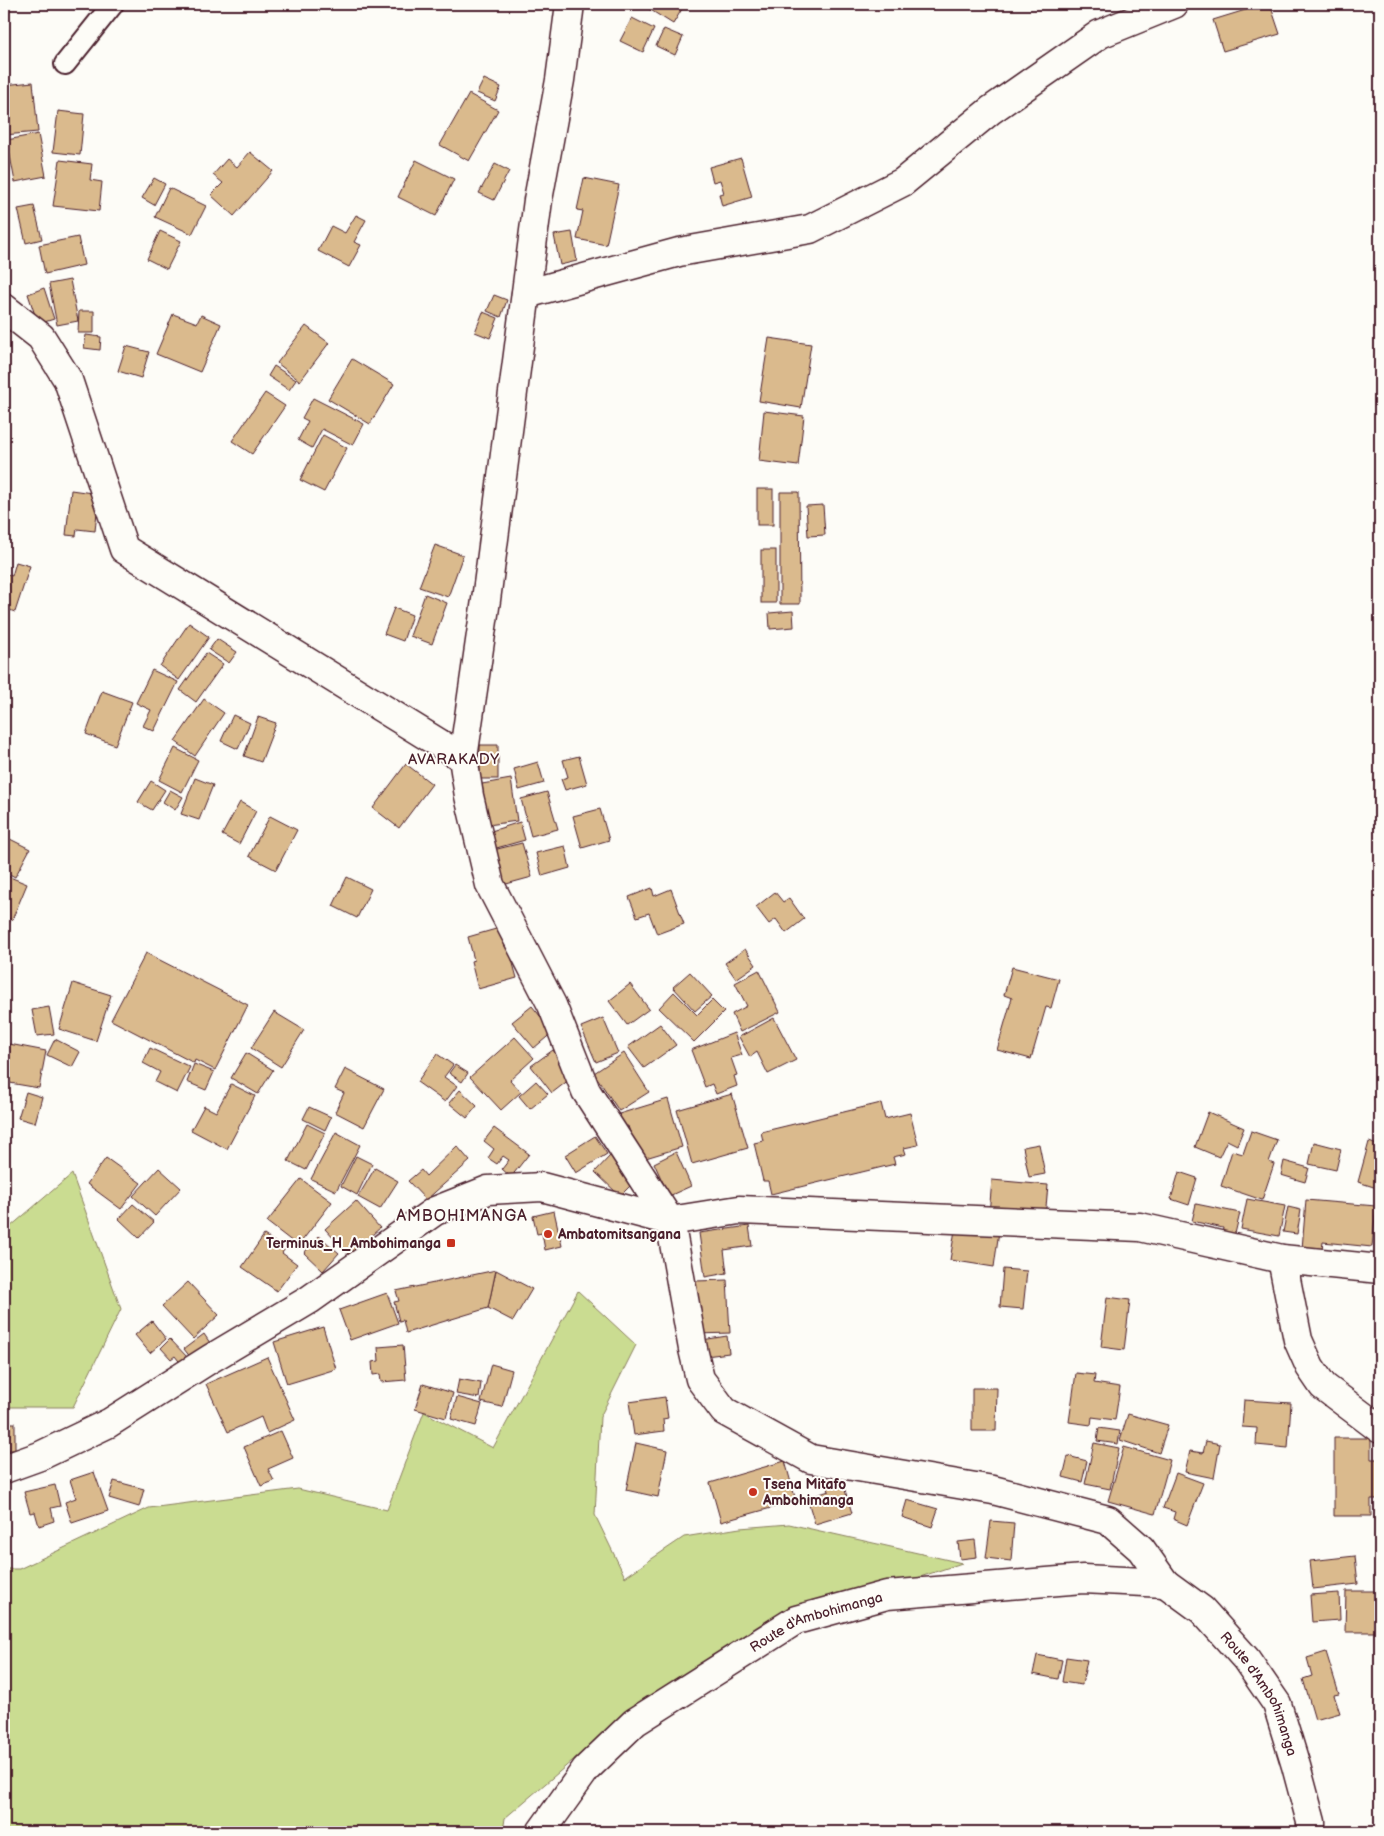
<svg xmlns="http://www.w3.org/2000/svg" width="1384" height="1836" font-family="'Balsamiq Sans',sans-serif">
  <rect width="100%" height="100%" fill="#fdfcf7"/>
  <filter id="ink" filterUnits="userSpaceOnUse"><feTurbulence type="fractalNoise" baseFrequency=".02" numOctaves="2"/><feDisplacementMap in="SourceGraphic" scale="10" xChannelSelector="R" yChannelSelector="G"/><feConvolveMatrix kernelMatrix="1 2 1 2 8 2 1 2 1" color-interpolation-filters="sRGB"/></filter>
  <g filter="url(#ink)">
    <g fill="#cadc91" stroke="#8a7e5e">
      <polygon points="72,1174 121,1309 73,1407 4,1407 4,1228 10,1227"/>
      <polygon points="578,1291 636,1345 600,1417 595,1515 625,1577 684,1537 740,1528 789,1524 962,1563 902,1583 619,1721 505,1818 503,1832 4,1832 4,1569 19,1569 149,1508 298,1489 387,1510 424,1412 493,1448"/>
    </g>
    <g fill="#daba8d" stroke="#4a1f2b">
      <polygon points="641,4 685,4 673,24"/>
      <polygon points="1265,4 1270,4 1280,34 1223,51 1213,20"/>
      <polygon points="632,18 654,29 643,52 620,41"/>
      <polygon points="664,29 683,37 675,55 656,46"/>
      <polygon points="484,79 501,87 495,101 477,93"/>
      <polygon points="33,82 38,132 4,135 4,85"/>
      <polygon points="469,94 498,110 469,161 440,145"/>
      <polygon points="58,111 84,114 80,155 53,152"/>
      <polygon points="38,134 46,176 15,182 7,140"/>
      <polygon points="250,152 273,171 234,216 211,195 223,183 213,175 227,159 237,167"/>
      <polygon points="741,158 752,197 722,206 719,194 724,193 720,180 713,182 709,167"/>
      <polygon points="60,160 92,164 90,180 102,182 99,211 53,206"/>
      <polygon points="416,160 454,179 436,216 398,197"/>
      <polygon points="495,164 509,171 494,200 479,193"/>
      <polygon points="154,178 165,184 154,205 142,198"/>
      <polygon points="584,178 619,185 606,245 577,239 583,211 577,210"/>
      <polygon points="169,188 206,206 192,234 155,217"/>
      <polygon points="34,206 42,239 26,243 18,209"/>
      <polygon points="356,215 366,220 354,242 361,245 349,267 318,251 331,226 345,233"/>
      <polygon points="160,231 181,241 167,269 147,259"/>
      <polygon points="572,232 577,261 560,265 554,235"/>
      <polygon points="78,237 84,265 45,274 39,245"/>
      <polygon points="70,280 78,321 57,325 49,284"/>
      <polygon points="44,288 54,319 38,324 28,294"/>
      <polygon points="494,295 507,300 501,317 487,311"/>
      <polygon points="79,311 94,311 94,333 78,333"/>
      <polygon points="483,312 498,318 490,338 475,332"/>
      <polygon points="173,314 197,323 201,315 221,324 200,372 156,354"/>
      <polygon points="306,326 329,343 300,381 277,363"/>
      <polygon points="86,335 101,337 100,350 84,348"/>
      <polygon points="769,338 811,344 801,408 759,401"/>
      <polygon points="126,346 149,352 141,378 118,371"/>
      <polygon points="352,359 394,384 370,424 328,399"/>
      <polygon points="274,366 296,380 289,390 268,376"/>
      <polygon points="265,393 285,406 252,454 232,441"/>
      <polygon points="313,398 364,424 353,445 322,429 312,448 298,440 308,421 302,418"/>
      <polygon points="764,411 804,416 798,466 759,461"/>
      <polygon points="323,435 347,448 324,492 300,480"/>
      <rect x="757" y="489" width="16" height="36"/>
      <polygon points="71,490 99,494 95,531 77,529 76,536 66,535"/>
      <polygon points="780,492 799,492 800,604 780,604"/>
      <polygon points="823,505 825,535 808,536 806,506"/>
      <polygon points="435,545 463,555 448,597 419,587"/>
      <rect x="761" y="550" width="15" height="53"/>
      <polygon points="16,562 30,566 15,612 4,608 4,573 12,576"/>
      <polygon points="425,594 447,603 432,644 410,636"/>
      <polygon points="394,608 412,615 403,641 384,634"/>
      <polygon points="793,611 794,627 770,629 769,613"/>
      <polygon points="189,623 209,637 179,680 160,666"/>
      <polygon points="217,639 237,652 229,663 209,650"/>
      <polygon points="206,653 223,664 196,702 180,690"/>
      <polygon points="152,670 178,682 154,731 143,726 151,710 136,703"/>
      <polygon points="102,691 132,702 115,745 86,734"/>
      <polygon points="204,699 224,713 195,756 175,741"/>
      <polygon points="233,715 250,723 238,749 221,741"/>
      <polygon points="258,717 276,723 261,762 244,756"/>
      <rect x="480" y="745" width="18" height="34"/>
      <polygon points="175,748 198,760 182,792 159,780"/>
      <polygon points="579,756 587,784 565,790 561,779 568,777 563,760"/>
      <polygon points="538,762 544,783 519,790 514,769"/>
      <polygon points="406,764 432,784 399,828 373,808"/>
      <polygon points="195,778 213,785 199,820 181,814"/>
      <polygon points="511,779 517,821 488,825 482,784"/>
      <polygon points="151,781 165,790 152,810 138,802"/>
      <polygon points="170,790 183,797 175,810 163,802"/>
      <polygon points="547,792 558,829 531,836 521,799"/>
      <polygon points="240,802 256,811 239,844 222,835"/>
      <polygon points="600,809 609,840 582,848 573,816"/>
      <polygon points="270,816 297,830 276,870 249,856"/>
      <polygon points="520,822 525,840 493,849 488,832"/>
      <polygon points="8,838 30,849 15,877 4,871 4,846"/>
      <polygon points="522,843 532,877 499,886 485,852"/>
      <polygon points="565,846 570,868 542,876 536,853"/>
      <polygon points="5,875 27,884 12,920 4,916"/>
      <polygon points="347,877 371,889 357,918 333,906"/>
      <polygon points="652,888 654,896 671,889 684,924 657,934 649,913 637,917 629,897"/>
      <polygon points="775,892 783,902 789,898 804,919 786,933 776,919 769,924 756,907"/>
      <polygon points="4,919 10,921 4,938"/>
      <polygon points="503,927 517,978 478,989 471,961 474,960 468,937"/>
      <polygon points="745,949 756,965 736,979 725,963"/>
      <polygon points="146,953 248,1005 215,1070 195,1060 194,1063 111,1020"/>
      <polygon points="1012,967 1059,979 1051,1008 1046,1007 1031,1059 997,1050 1012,998 1004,995"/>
      <polygon points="759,970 780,1012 740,1032 732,1014 747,1006 735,983"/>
      <polygon points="690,972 712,996 695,1011 673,987"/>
      <polygon points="73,983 111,995 96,1041 59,1029"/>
      <polygon points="630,984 649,1009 627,1025 609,1001"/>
      <polygon points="674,992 697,1015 712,1000 724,1012 694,1042 659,1008"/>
      <polygon points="532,1006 553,1032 534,1048 512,1022"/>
      <polygon points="49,1007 54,1034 37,1036 32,1010"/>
      <polygon points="274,1012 304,1030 281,1067 251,1048"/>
      <polygon points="603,1018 618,1053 596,1062 581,1027"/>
      <polygon points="774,1018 796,1060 768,1074 757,1052 750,1057 739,1037"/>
      <polygon points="660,1024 676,1045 644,1068 628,1047"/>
      <polygon points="734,1033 742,1055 731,1058 737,1075 734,1076 737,1086 716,1094 712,1084 705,1087 691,1050"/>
      <polygon points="515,1037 534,1058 510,1080 521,1092 501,1110 470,1077"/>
      <polygon points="55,1039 80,1052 72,1067 47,1055"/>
      <polygon points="9,1044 46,1051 39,1088 4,1082 4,1071"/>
      <polygon points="150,1048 190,1067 177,1093 155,1082 160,1072 143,1063"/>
      <polygon points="553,1050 574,1076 552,1093 531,1066"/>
      <polygon points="246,1053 273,1070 258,1094 231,1078"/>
      <polygon points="624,1053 649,1092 619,1111 594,1073"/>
      <polygon points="437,1054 453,1065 444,1077 457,1086 445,1102 417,1082"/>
      <polygon points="194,1064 214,1072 206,1090 187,1082"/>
      <polygon points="455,1065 468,1073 462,1082 449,1073"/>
      <polygon points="345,1069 384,1089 364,1127 335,1112 344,1093 335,1089"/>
      <polygon points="536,1081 548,1094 530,1109 519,1096"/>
      <polygon points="231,1084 255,1096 227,1149 191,1130 204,1106 216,1112"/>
      <polygon points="460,1090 477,1106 467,1118 449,1103"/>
      <polygon points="26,1092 42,1097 35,1123 18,1118"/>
      <polygon points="732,1094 748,1148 692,1164 677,1110"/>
      <polygon points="668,1099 682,1147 639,1160 628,1126 623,1127 619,1114"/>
      <polygon points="881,1103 885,1119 910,1113 918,1145 904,1148 906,1154 893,1157 895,1164 771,1194 768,1181 763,1181 754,1143 763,1141 761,1132"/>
      <polygon points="309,1107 331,1117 325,1130 303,1119"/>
      <polygon points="1208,1112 1244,1128 1237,1145 1227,1140 1219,1157 1195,1147"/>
      <polygon points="307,1124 325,1133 306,1170 288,1161"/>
      <polygon points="494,1128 529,1154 511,1177 502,1169 509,1160 503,1156 497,1164 488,1158 494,1149 484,1141"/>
      <polygon points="1251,1131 1277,1140 1269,1162 1274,1164 1262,1200 1221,1186 1232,1151 1243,1154"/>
      <polygon points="336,1132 360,1145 336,1191 311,1179"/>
      <polygon points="595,1136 607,1154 576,1173 565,1155"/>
      <polygon points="1314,1142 1341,1149 1336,1170 1309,1164"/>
      <polygon points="1369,1142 1380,1146 1380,1189 1358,1182"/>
      <polygon points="1039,1144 1045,1174 1029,1177 1023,1147"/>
      <polygon points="457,1146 470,1161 426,1200 408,1181 421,1170 426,1176"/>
      <polygon points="676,1152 691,1186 669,1196 654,1163"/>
      <polygon points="356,1156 372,1164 357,1195 341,1186"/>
      <polygon points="610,1156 635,1181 620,1196 595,1172"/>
      <polygon points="106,1158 141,1183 121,1209 87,1184"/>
      <polygon points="1284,1161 1309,1168 1305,1182 1281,1175"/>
      <polygon points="159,1168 181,1188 155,1216 133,1196"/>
      <polygon points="375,1168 398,1181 380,1209 358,1197"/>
      <polygon points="1179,1172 1197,1178 1189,1205 1171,1199"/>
      <polygon points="301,1179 332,1202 298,1246 267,1222"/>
      <polygon points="992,1180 1048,1185 1045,1218 989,1214"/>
      <polygon points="1247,1199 1285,1206 1279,1236 1241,1229"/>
      <polygon points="1306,1200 1376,1206 1372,1247 1323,1242 1322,1250 1302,1249"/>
      <polygon points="356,1201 380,1228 349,1255 325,1229"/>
      <polygon points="133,1204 154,1222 139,1238 119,1219"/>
      <polygon points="1196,1204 1240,1213 1234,1238 1222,1235 1223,1228 1192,1221"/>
      <polygon points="1288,1207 1301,1210 1297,1234 1283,1232"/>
      <polygon points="554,1211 562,1246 545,1250 542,1233 537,1234 533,1216"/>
      <polygon points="956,1224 999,1231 994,1267 950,1260"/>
      <polygon points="749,1226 752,1246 724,1250 727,1273 705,1277 699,1233"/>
      <polygon points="264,1235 285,1249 282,1253 297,1264 277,1291 242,1267"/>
      <polygon points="319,1236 339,1253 323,1271 304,1253"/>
      <polygon points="1003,1269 1027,1271 1023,1309 1000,1307"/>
      <polygon points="496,1270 532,1289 513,1321 488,1308"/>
      <polygon points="496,1270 488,1308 406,1333 403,1320 399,1321 394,1302 399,1301 396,1291"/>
      <polygon points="727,1280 730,1333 698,1334 695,1281"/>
      <polygon points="188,1282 219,1315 193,1339 162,1306"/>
      <polygon points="387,1293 398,1323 350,1340 339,1310"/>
      <polygon points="1107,1297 1130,1300 1124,1350 1101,1347"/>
      <polygon points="152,1321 166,1339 150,1353 135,1335"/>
      <polygon points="323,1327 336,1369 287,1384 274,1342"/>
      <polygon points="204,1334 214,1349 194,1362 184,1349"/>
      <polygon points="727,1336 729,1353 698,1357 696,1341"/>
      <polygon points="170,1339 189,1359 182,1365 175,1356 171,1359 161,1348"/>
      <polygon points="403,1345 406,1380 381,1382 380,1374 373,1375 372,1362 379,1361 378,1347"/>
      <polygon points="267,1357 295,1420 267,1433 261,1417 228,1432 206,1384"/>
      <polygon points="491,1364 512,1370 502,1407 481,1402"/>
      <polygon points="1076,1373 1095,1375 1094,1383 1120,1387 1115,1420 1092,1417 1091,1425 1069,1422"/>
      <polygon points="459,1379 481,1383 479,1398 456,1394"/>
      <polygon points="423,1384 453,1393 446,1418 415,1409"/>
      <polygon points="972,1388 997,1388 996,1431 972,1431"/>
      <polygon points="457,1397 482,1404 476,1426 451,1419"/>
      <polygon points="665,1397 668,1418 663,1419 664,1431 634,1435 629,1402"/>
      <polygon points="1244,1400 1291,1403 1288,1448 1256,1445 1257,1428 1242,1427"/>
      <polygon points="1128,1414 1168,1425 1159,1453 1120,1440"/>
      <rect x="4" y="1423" width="11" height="27"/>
      <polygon points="1099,1428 1120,1431 1118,1444 1097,1441"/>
      <polygon points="281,1431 293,1458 268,1469 274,1481 261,1486 244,1447"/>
      <polygon points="1334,1438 1371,1438 1371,1459 1380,1459 1380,1499 1371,1499 1371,1516 1334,1516"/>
      <polygon points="1206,1441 1220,1444 1214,1478 1185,1472 1190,1451 1203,1453"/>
      <polygon points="636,1443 667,1450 658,1497 626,1490"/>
      <polygon points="1094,1443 1119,1448 1110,1489 1085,1484"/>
      <polygon points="1124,1447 1170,1460 1155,1514 1108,1501"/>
      <polygon points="1068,1456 1087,1461 1082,1482 1063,1477"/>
      <polygon points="785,1461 796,1501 721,1522 710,1483"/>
      <polygon points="94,1472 108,1511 72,1523 65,1502 76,1498 70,1480"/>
      <polygon points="1176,1473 1203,1483 1187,1525 1173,1519 1175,1512 1163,1508"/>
      <polygon points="841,1477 852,1513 815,1524 807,1498 829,1491 826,1482"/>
      <polygon points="114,1481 144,1489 139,1507 109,1498"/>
      <polygon points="55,1485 60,1506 51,1508 54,1521 39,1526 35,1512 30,1513 24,1492"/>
      <polygon points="907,1500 938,1509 932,1527 902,1517"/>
      <polygon points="991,1521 1014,1523 1011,1561 986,1558"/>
      <polygon points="975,1540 977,1557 960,1559 958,1542"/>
      <polygon points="1355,1556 1358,1584 1313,1589 1310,1561"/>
      <polygon points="1346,1591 1375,1591 1375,1632 1345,1632"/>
      <polygon points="1339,1593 1340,1620 1312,1622 1310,1595"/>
      <polygon points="1326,1652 1339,1694 1334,1695 1340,1713 1315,1720 1303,1679 1312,1676 1307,1658"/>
      <polygon points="1037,1655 1062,1660 1058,1679 1033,1674"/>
      <polygon points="1066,1657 1087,1660 1082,1685 1062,1682"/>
    </g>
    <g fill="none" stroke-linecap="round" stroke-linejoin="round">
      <g stroke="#4a1f2b" stroke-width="24">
        <polyline id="service" points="65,64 113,4"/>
      </g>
      <g stroke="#4a1f2b" stroke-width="31">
        <g id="minor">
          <polyline points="526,294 679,252 810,229 903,182 991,110 1100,34 1174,4"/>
          <polyline points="4,308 41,337 68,380 124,549 463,758"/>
          <polyline points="1282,1259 1298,1340 1310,1367 1323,1386 1380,1429"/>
          <polyline points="4,1469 40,1456 109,1423 210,1359 309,1300 435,1211 488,1190 542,1187 670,1221 739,1210 1140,1227 1282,1259 1380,1269"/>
        </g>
      </g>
      <g stroke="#4a1f2b" stroke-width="31">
        <g id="tertiary">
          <path id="s1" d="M570,4L560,80L538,200L486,600L463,758L469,796L490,885L552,1005L586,1091L670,1221L693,1349L700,1379L724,1411L811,1459L993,1490L1108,1520L1141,1549L1165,1583L1202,1610L1246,1659L1277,1704L1296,1766L1311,1822V1832"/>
          <path id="s2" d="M541,1832L586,1769L635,1722L796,1620L887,1595L1083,1579L1165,1583"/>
        </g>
      </g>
      <use href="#service" stroke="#fdfcf7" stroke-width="20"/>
      <use href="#minor" stroke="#fdfcf7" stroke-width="28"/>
      <use href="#tertiary" stroke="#fdfcf7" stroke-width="28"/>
    </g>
  </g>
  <g fill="#c8321e" stroke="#fdfcf7" stroke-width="2">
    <circle cx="548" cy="1234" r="5"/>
    <rect x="446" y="1238" width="10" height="10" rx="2.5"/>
    <circle cx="753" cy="1492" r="5"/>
  </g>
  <g text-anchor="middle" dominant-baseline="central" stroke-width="4" stroke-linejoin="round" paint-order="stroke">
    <g font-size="14" font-weight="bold" fill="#4a1f2b" stroke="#fdfcf7" text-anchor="start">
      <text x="558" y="1234">Ambatomitsangana</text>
      <text x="441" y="1243" text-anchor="end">Terminus_H_Ambohimanga</text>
      <text x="763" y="1484">Tsena Mitafo<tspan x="763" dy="16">Ambohimanga</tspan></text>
    </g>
    <g font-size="14" fill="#4a1f2b" stroke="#fdfcf7">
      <text stroke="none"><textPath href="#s2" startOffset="354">Route d'Ambohimanga</textPath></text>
      <text stroke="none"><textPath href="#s1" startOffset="2112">Route d'Ambohimanga</textPath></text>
    </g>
    <g font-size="15" letter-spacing="1" fill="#4a1f2b" stroke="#fdfcf7">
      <text x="454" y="759">AVARAKADY</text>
    </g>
    <g font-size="16" letter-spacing="1" fill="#4a1f2b" stroke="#fdfcf7">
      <text x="462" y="1216">AMBOHIMANGA</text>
    </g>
  </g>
  <rect width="1384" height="1836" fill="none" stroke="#fdfcf7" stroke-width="20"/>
  <rect x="10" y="10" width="1364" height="1816" fill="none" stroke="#4a1f2b" stroke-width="2" filter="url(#ink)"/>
</svg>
